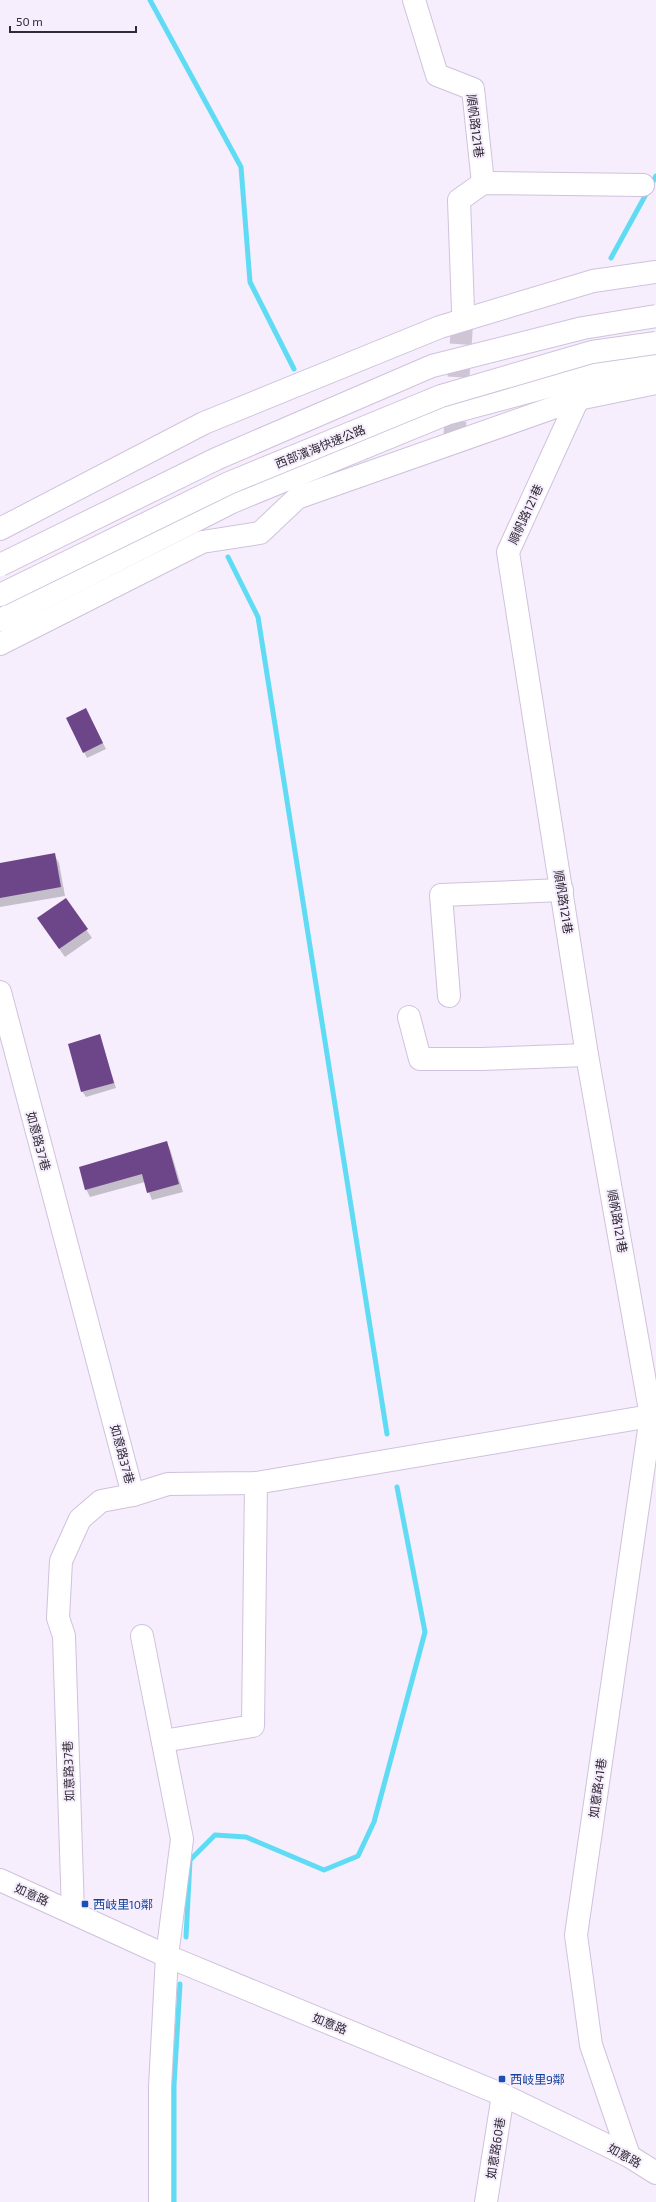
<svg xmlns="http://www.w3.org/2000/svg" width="656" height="2202" font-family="'Exo 2','Noto Sans TC',sans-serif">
  <rect width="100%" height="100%" fill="#f6edfd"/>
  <g fill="#0003">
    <polygon points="89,715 106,749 87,758 67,719"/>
    <polygon points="54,854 59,863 65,896 0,907 0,864"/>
    <polygon points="65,899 92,938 65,957 43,926"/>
    <polygon points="100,1036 116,1088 86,1097 82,1091"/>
    <polygon points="166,1142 170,1149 183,1192 152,1200 145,1182 90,1197 86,1189"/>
  </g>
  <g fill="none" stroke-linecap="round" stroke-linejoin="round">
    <g stroke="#5fdcf4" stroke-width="5">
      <polyline points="150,0 241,167 250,282 294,369"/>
      <polyline points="611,258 656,176"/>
      <polyline points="228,557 258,617 387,1434"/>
      <polyline points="186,1937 190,1860 215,1835 246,1837 324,1870 358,1856 374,1822 425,1632 397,1487"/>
      <polyline points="174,2202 174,2085 180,1984"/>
    </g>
  </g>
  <g fill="#6d4589">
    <polygon points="86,708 103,743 83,753 66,718"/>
    <polygon points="55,853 61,887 0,898 0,863"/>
    <polygon points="66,898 88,929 59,949 37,918"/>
    <polygon points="100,1034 114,1083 81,1092 68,1044"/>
    <polygon points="167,1141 179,1184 147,1193 142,1174 85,1190 79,1167"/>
  </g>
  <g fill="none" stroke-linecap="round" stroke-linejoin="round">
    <polyline stroke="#cec6d5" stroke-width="22" stroke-dasharray="22 11" stroke-linecap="butt" points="454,443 463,310"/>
    <g stroke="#d0c2dc" stroke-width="24">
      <g id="minor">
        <polyline points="414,0 437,75 473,89 483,183"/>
        <polyline points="463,310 459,200 483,183 643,185"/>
        <polyline points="578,399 508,552 587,1055 651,1416 576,1935 591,2045 629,2156"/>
        <polyline points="0,529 204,423 440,327 593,281 656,272"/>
        <polyline points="0,620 232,502 446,414 595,374 656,364"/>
        <polyline points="0,644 202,542 260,533 297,498 578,399 656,383"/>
        <polyline points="0,992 133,1495 101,1501 80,1519 61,1561 58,1618 64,1636 73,1912"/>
        <polyline points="449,996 441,895 562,890"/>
        <polyline points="409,1017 420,1059 482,1059 587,1055"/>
        <polyline points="133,1495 168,1484 256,1483 656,1415"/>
        <polyline points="142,1636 182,1839 167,1956 160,2087 160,2202"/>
        <polyline points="163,1741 253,1726 256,1483"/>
        <polyline points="0,1880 167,1956 503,2095 629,2156 656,2173"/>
        <polyline points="486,2202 503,2095"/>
      </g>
    </g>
    <use href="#minor" stroke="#fff" stroke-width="22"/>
    <g stroke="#d0c2dc" stroke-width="24" stroke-linecap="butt">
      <g id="highway-bridge">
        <polyline points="0,565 216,459 432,366 583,328 656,316"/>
        <polyline points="0,595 229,483 441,396 592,352 656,343"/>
      </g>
    </g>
    <use href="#highway-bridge" stroke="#fff" stroke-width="22"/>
  </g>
  <g fill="#1a4fb4" stroke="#f6edfd" stroke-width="1.5">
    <rect x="81" y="1900" width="8" height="8" rx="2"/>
    <rect x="498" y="2075" width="8" height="8" rx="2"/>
  </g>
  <g text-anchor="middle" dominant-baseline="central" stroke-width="4" stroke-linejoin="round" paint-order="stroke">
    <g font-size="12" fill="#302a34" stroke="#f6edfd">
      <text transform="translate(476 126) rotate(83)">順帆路121巷</text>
      <text transform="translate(320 446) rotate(-22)">西部濱海快速公路</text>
      <text transform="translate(525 514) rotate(-65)">順帆路121巷</text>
      <text transform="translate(564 902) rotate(81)">順帆路121巷</text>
      <text transform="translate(39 1141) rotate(75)">如意路37巷</text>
      <text transform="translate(618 1221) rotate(80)">順帆路121巷</text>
      <text transform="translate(123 1454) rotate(75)">如意路37巷</text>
      <text transform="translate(68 1771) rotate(-92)">如意路37巷</text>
      <text transform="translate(597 1788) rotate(-82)">如意路41巷</text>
      <text transform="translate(32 1894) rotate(24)">如意路</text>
      <text transform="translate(330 2023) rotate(22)">如意路</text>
      <text transform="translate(495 2148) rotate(-81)">如意路60巷</text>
      <text transform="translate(625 2155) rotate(29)">如意路</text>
    </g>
    <g font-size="12" fill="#164399" stroke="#f6edfd" text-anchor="start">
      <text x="93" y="1904">西岐里10鄰</text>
      <text x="510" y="2079">西岐里9鄰</text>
    </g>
  </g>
  <path d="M10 26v6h126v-6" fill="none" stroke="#302a34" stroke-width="2"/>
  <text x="16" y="26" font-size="12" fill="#302a34" stroke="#f6edfd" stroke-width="3" paint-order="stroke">50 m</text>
</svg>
